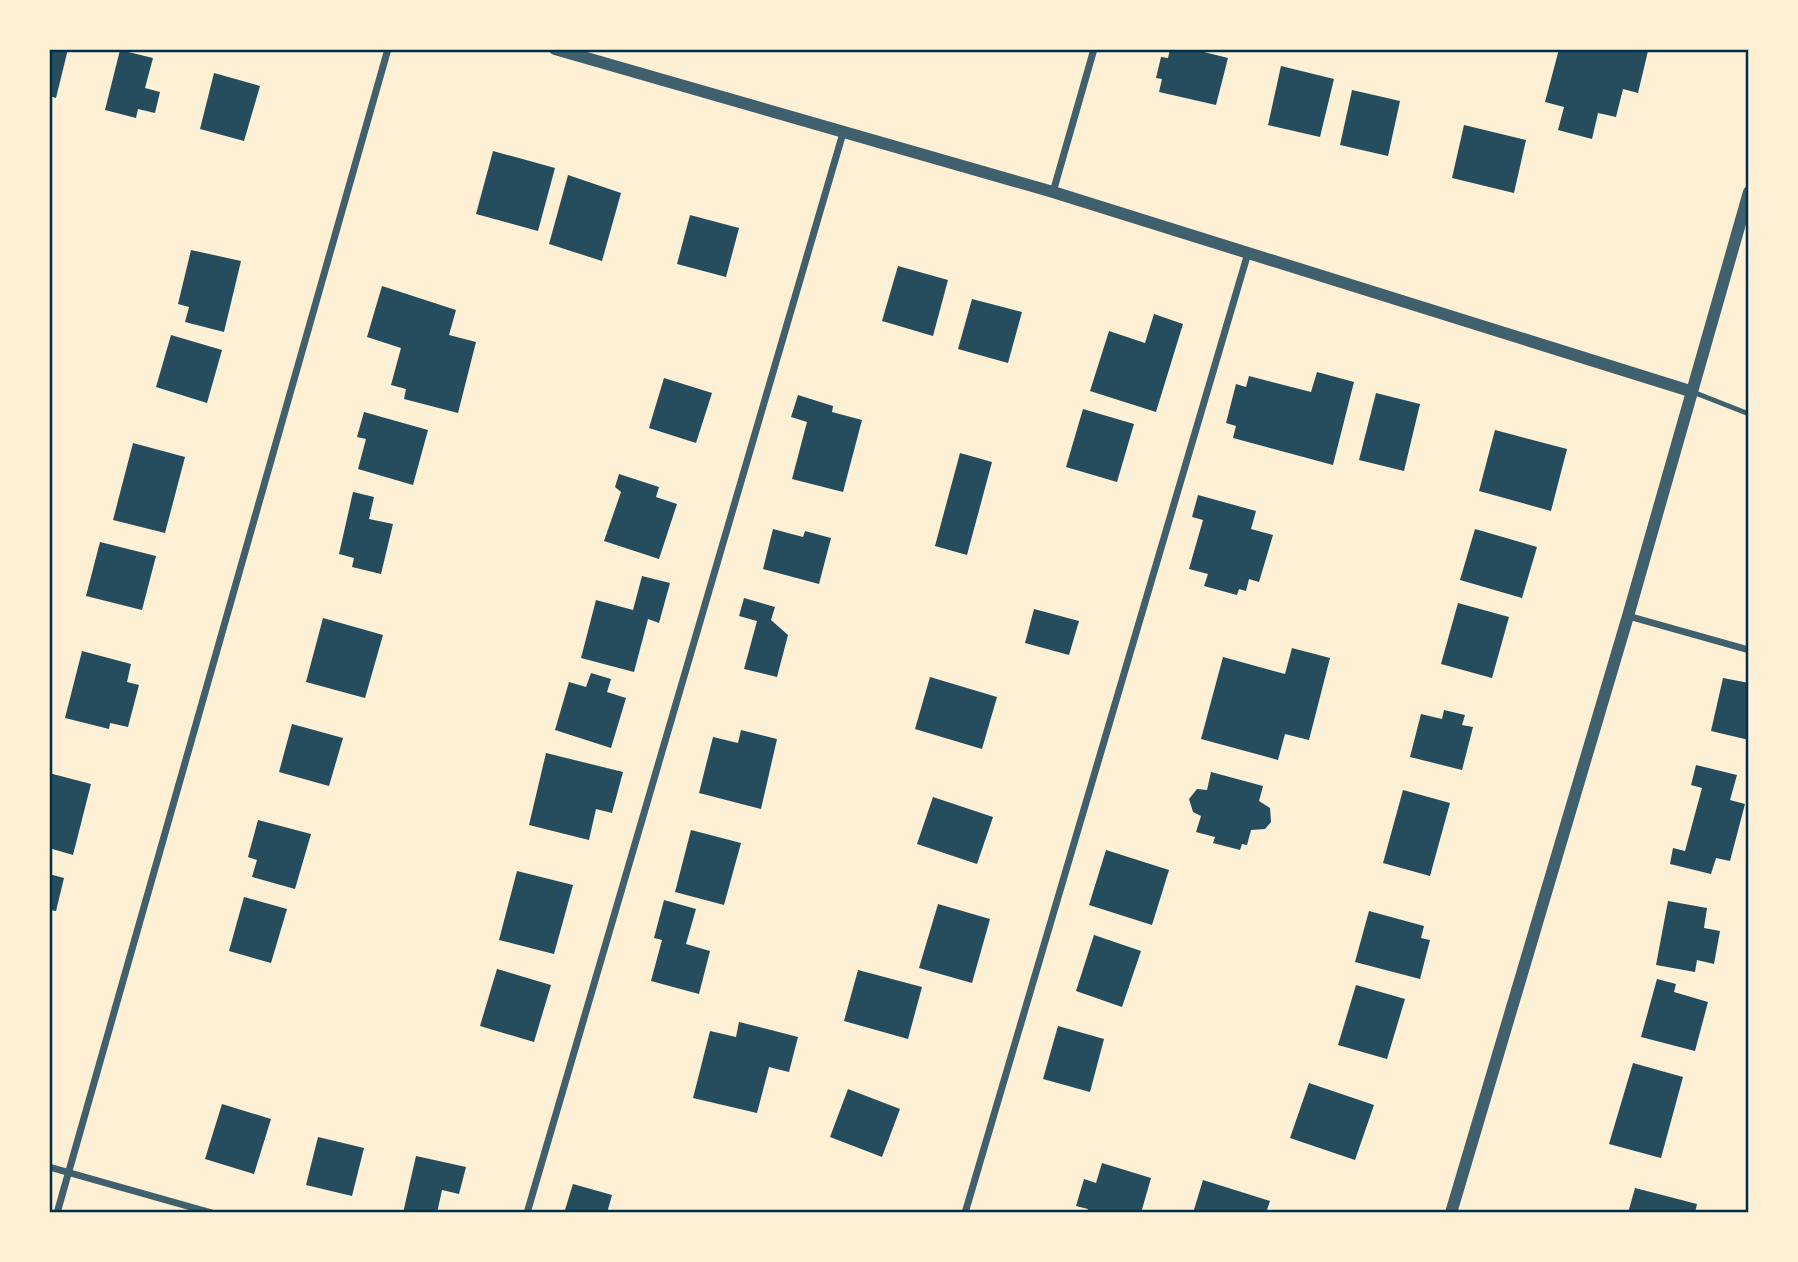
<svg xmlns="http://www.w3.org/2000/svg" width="1798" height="1262" font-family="Ubuntu,sans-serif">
  <rect width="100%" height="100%" fill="#fdf0d5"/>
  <g fill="#264d5e">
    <polygon points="49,49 68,49 56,98 49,96"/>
    <polygon points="1170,49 1192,49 1228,58 1216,105 1159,92 1162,79 1156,78 1161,57 1168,58"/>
    <polygon points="1559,49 1640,49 1648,51 1638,93 1623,89 1616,117 1598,113 1592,139 1558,130 1564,107 1545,102"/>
    <polygon points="120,50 153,58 145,88 160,92 155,113 138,109 136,118 105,110"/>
    <polygon points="1281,66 1334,79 1320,137 1268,125"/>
    <polygon points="214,73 260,86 244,141 200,129"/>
    <polygon points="1352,90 1400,101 1388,156 1340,145"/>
    <polygon points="1464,125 1526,140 1514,193 1452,178"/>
    <polygon points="493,151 555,168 538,231 476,214"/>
    <polygon points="568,175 621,193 602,261 549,244"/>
    <polygon points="690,215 739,228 726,277 677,264"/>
    <polygon points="191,250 241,261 224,332 185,322 189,307 178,304"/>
    <polygon points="898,266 948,280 933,336 882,321"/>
    <polygon points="382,286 456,310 449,335 476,342 458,413 404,399 406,389 391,385 401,348 367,337"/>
    <polygon points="972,299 1022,312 1008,363 958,349"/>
    <polygon points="1154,314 1183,324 1156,412 1090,391 1109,331 1145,343"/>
    <polygon points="171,335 222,350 207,403 156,387"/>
    <polygon points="1317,372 1354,382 1333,465 1233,438 1236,426 1226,423 1236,384 1246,387 1249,376 1311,392"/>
    <polygon points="664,378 712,393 696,443 649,428"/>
    <polygon points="1376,393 1420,404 1404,471 1359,460"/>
    <polygon points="798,395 833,406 832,412 862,420 843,492 792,479 807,422 791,417"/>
    <polygon points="1083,409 1134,424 1117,482 1066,467"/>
    <polygon points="364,412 428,430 413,485 358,469 366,439 357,437"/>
    <polygon points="1495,430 1567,449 1551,511 1479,491"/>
    <polygon points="133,443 185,457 165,533 113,520"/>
    <polygon points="960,453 992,462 967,555 935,546"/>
    <polygon points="619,474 659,487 656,497 677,504 659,559 604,541 621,492 615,487"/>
    <polygon points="353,492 374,497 369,519 393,524 381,574 352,567 354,558 339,554"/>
    <polygon points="1198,495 1256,511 1251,529 1273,535 1259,582 1249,579 1246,591 1239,589 1237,595 1204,586 1208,574 1189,569 1203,520 1192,517"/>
    <polygon points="773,529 803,537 805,531 831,538 819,584 763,569"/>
    <polygon points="1475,529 1537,547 1522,598 1460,580"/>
    <polygon points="100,542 156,556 142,610 86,596"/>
    <polygon points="642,576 670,583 659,623 648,619 634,672 581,658 596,600 633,610"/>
    <polygon points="744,598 775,607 771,620 788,635 777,677 744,669 757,621 739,616"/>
    <polygon points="1458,603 1509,617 1492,678 1441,664"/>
    <polygon points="1034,609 1079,621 1069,655 1025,643"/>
    <polygon points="323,618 383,635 365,698 306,682"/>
    <polygon points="1292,648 1330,658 1309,740 1285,734 1278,760 1201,739 1223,657 1285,674"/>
    <polygon points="82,651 131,664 127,682 139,685 128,727 110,723 109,729 65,718"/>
    <polygon points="591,673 611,679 607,692 626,698 611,748 555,730 569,682 586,687"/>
    <polygon points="930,677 997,697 982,749 915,729"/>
    <polygon points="1723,678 1749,683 1749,740 1711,731"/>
    <polygon points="1444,710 1465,715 1462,725 1473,727 1462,770 1410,757 1421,714 1442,719"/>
    <polygon points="292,724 343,738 329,786 279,772"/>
    <polygon points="741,730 777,739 761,809 699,793 713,737 738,743"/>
    <polygon points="546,753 623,772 612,813 596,809 589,840 529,825"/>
    <polygon points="1696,765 1737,775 1730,800 1745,804 1730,861 1716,858 1711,874 1670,864 1673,848 1685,851 1702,788 1691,785"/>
    <polygon points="1211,772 1263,786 1259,801 1270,808 1271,822 1265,829 1251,830 1247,845 1242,844 1240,850 1213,843 1215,837 1196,832 1201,816 1193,812 1189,799 1197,789 1207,790"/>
    <polygon points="49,773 91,784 73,855 49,848"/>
    <polygon points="1403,790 1450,803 1430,876 1383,863"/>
    <polygon points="933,797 993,817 977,864 917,844"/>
    <polygon points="258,820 311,834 295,889 252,877 257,860 248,857"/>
    <polygon points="691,830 741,843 724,905 675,892"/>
    <polygon points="1106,850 1169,870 1152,925 1089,905"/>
    <polygon points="517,871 573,885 554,954 499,940"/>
    <polygon points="49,874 64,878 56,911 49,910"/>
    <polygon points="244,897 287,909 271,963 229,951"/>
    <polygon points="664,900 696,909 686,944 710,951 699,994 651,981 662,940 654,938"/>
    <polygon points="1668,901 1707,908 1704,928 1720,931 1714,964 1697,960 1695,972 1656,965"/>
    <polygon points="938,904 990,919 972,983 919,968"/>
    <polygon points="1369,911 1424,926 1421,938 1430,940 1420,979 1355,962"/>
    <polygon points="1094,935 1141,951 1122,1007 1076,991"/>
    <polygon points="497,969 551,985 534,1042 480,1026"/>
    <polygon points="858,970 922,987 908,1039 844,1021"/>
    <polygon points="1657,979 1676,984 1674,992 1708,1002 1695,1051 1641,1037"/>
    <polygon points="1356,985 1405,999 1387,1059 1338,1045"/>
    <polygon points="739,1022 798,1037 789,1072 769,1067 757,1113 693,1098 710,1031 736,1037"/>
    <polygon points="1058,1026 1104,1039 1090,1092 1043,1079"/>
    <polygon points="1633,1063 1683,1077 1661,1158 1609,1144"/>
    <polygon points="1309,1083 1374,1105 1355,1160 1290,1138"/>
    <polygon points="848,1089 900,1109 882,1157 830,1137"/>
    <polygon points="222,1104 271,1119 254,1174 205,1159"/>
    <polygon points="318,1137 364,1148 352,1196 306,1185"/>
    <polygon points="416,1156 466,1167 459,1194 442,1190 437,1213 403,1213"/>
    <polygon points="1102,1163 1151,1178 1141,1213 1087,1213 1088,1209 1076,1206 1084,1179 1096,1183"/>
    <polygon points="1203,1180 1270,1201 1266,1213 1193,1213"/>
    <polygon points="573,1184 612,1195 607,1213 564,1213"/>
    <polygon points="1635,1188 1697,1204 1695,1213 1628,1213"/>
  </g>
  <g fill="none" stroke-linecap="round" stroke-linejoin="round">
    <polyline stroke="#3f606c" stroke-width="5" points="1693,392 1749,414"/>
    <g stroke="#3f606c" stroke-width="7">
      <polyline points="1053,192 1094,49"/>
      <polyline points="1628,616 1749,650"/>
      <polyline points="49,1167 212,1213"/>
      <polyline points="57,1213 388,49"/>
      <polyline points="527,1213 843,133"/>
      <polyline points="965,1213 1248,253"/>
    </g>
    <g stroke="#3f606c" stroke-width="12">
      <polyline points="555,49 1053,192 1690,391"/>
      <polyline points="1451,1213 1628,616 1749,192"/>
    </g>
  </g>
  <rect width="1798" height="1262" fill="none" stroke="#fdf0d5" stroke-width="102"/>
  <rect x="51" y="51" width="1696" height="1160" fill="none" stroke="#003049" stroke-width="2.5"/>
</svg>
